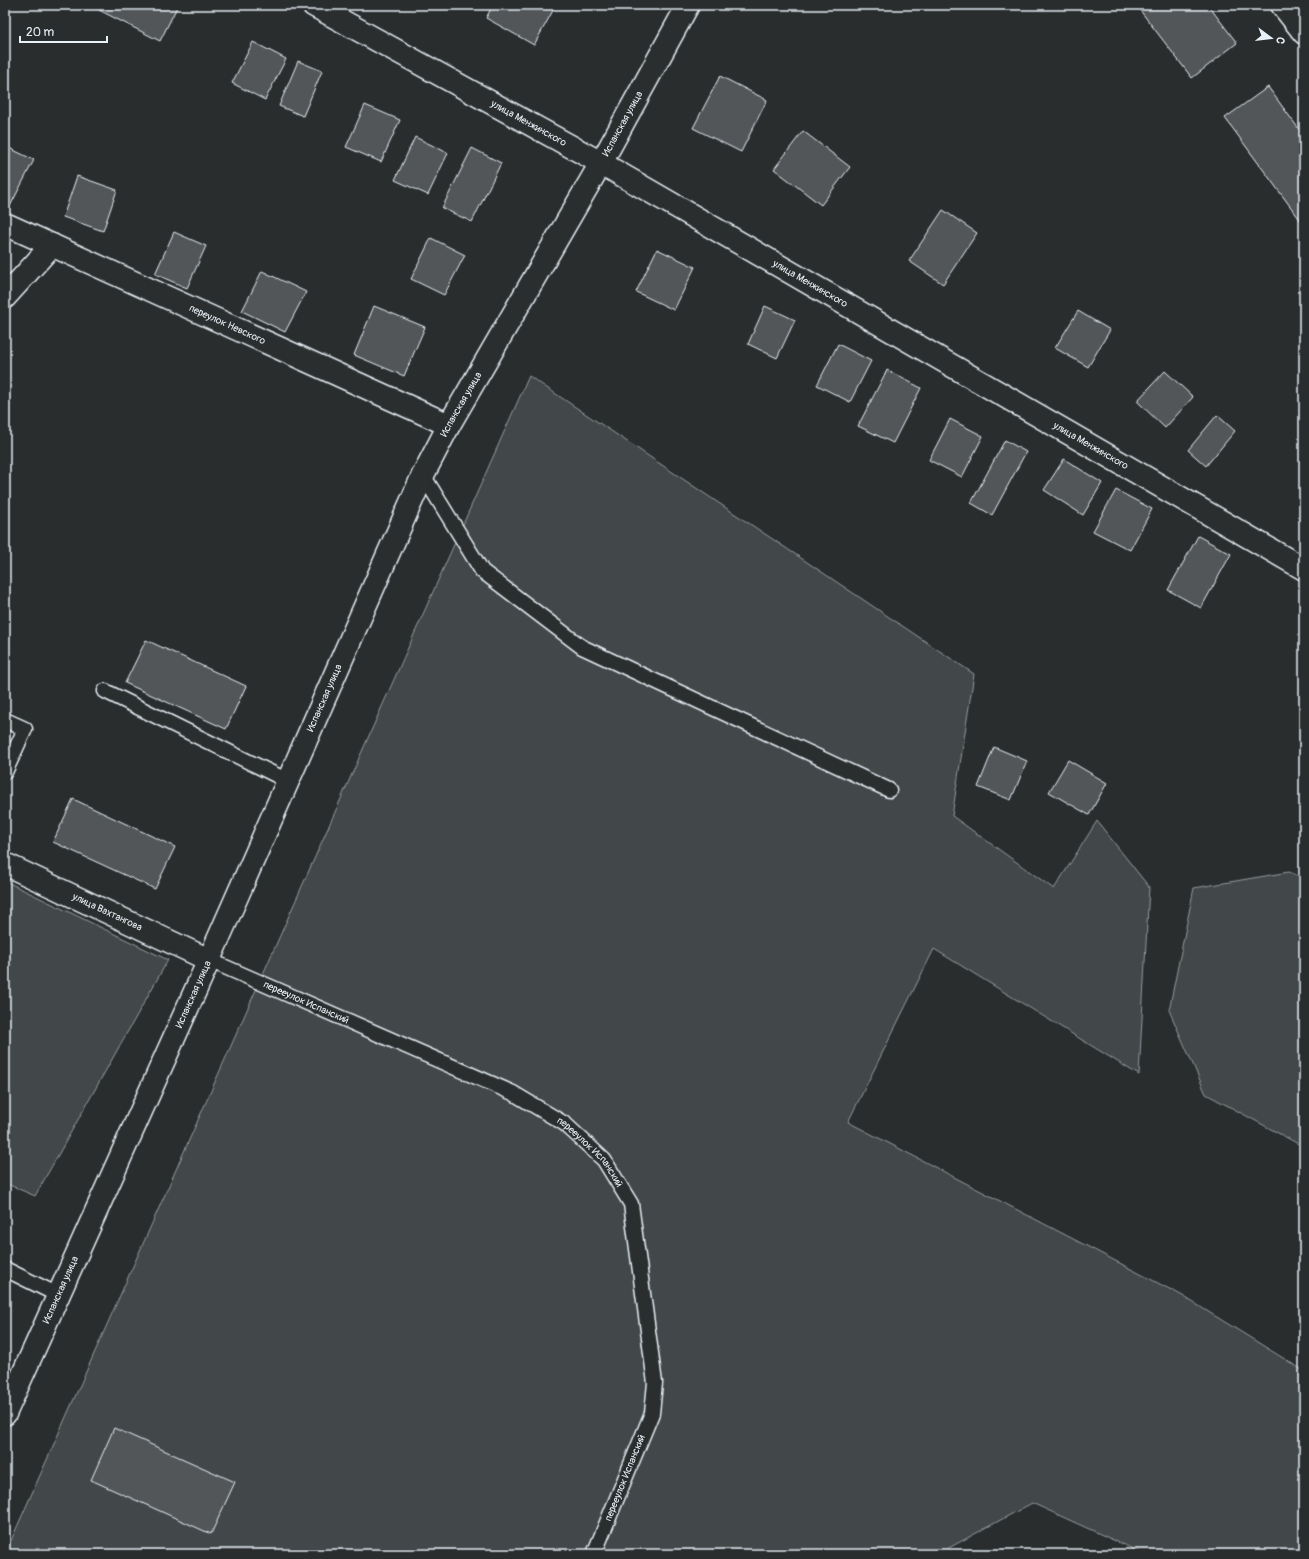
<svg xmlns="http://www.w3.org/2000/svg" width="1309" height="1559" font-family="Pangolin,sans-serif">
  <rect width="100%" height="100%" fill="#2a2d2e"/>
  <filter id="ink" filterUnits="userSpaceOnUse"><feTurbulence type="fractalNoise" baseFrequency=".025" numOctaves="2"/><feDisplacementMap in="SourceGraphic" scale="8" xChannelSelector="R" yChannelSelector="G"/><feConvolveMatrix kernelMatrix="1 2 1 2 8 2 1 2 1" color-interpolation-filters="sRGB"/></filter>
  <g filter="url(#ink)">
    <g fill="#424648" stroke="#959ca0">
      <polygon points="529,376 974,674 952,816 1054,889 1097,821 1149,887 1139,1075 934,949 848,1122 1181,1295 1304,1371 1304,1554 1144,1554 1032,1503 945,1550 947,1554 5,1554"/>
      <polygon points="1289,872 1304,878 1304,1147 1206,1094 1169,1010 1194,888"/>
      <polygon points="5,881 168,960 35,1196 5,1183"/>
    </g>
    <g fill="#535759" stroke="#e8f1f8">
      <polygon points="101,5 178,5 160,41 99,10"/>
      <polygon points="493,5 556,5 534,45 486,18"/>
      <polygon points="1136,5 1208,5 1237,43 1192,78"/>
      <polygon points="253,42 286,59 265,100 232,83"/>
      <polygon points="298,61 322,71 303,116 279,106"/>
      <polygon points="720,76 767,100 741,152 693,128"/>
      <polygon points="1268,87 1304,136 1304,225 1225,118"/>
      <polygon points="365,105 400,120 381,162 346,147"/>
      <polygon points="803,131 850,167 821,205 774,169"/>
      <polygon points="415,137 448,153 428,195 395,180"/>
      <polygon points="5,146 34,160 6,214 5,213"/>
      <polygon points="472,148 501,163 472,222 442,208"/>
      <polygon points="77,176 117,190 103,231 63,217"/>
      <polygon points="943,210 977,233 943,284 909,261"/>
      <polygon points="174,232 206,246 187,288 155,274"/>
      <polygon points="431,238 465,255 444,295 411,279"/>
      <polygon points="657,249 695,267 674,310 636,292"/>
      <polygon points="262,271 306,292 285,332 242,311"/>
      <polygon points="374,306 425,327 404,376 354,355"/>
      <polygon points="765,306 795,320 777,358 748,344"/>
      <polygon points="1078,311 1110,330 1088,367 1055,348"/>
      <polygon points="838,344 871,361 850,402 817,385"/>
      <polygon points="887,370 921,388 893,443 858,426"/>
      <polygon points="1165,371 1193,397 1165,428 1137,401"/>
      <polygon points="1217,415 1235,431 1206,466 1188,450"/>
      <polygon points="950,419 983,436 962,477 929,460"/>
      <polygon points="1005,440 1026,452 992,515 971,503"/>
      <polygon points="1064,459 1102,483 1083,515 1044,490"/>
      <polygon points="1116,490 1152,509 1130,550 1093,531"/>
      <polygon points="1198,536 1231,554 1201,608 1168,590"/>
      <polygon points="146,640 246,686 226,729 125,683"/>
      <polygon points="994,747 1027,761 1011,800 978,787"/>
      <polygon points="1068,760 1107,783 1089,815 1049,792"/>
      <polygon points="73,799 175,847 155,889 53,842"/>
      <polygon points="114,1428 235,1482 211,1534 91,1480"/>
    </g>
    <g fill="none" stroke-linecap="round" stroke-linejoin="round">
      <g stroke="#e8f1f8" stroke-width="17">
        <g id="service">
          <polyline points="423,475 482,571 582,647 889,790"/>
          <polyline points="105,691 288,781"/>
          <polyline points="5,720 25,729 5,772"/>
          <path id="s1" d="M209,960L513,1093L565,1124L604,1160L631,1204L655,1383L652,1413L594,1554"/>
          <polyline points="5,1269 58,1295"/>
        </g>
      </g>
      <g stroke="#e8f1f8" stroke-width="25">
        <g id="minor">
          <path id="s2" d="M313,5L601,163L1304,569"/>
          <path id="s3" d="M5,224L449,425"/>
          <polyline points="5,297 52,245"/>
          <path id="s4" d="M5,864L209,960"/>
        </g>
      </g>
      <g stroke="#e8f1f8" stroke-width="25">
        <g id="tertiary">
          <path id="s5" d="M5,1414L209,960L423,475L449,425L601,163L688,5"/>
        </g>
      </g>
      <g stroke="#e8f1f8" stroke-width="25">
        <polyline id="secondary" points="1282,5 1304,33"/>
      </g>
      <use href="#service" stroke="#2a2d2e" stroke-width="14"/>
      <use href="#minor" stroke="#2a2d2e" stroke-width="22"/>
      <use href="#tertiary" stroke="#2a2d2e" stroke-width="22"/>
      <use href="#secondary" stroke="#2a2d2e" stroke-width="22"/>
    </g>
  </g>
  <g text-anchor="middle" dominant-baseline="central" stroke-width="3" stroke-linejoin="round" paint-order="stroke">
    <g font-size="10" fill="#e8f1f8" stroke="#2a2d2e">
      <text stroke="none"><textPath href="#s2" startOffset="246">улица Менжинского</textPath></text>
      <text stroke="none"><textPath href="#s5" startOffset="1432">Испанская улица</textPath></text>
      <text stroke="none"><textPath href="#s2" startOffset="570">улица Менжинского</textPath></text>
      <text stroke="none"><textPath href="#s3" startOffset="244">переулок Невского</textPath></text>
      <text stroke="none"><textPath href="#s5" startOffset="1108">Испанская улица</textPath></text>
      <text stroke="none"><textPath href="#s2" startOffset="894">улица Менжинского</textPath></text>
      <text stroke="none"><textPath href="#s5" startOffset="784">Испанская улица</textPath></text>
      <text stroke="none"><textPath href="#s4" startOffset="113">улица Вахтангова</textPath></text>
      <text stroke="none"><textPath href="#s5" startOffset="460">Испанская улица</textPath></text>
      <text stroke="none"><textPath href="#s1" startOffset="106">перееулок Испанский</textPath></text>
      <text stroke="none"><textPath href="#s1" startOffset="430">перееулок Испанский</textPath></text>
      <text stroke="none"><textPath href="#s5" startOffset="136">Испанская улица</textPath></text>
      <text transform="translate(625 1478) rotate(-68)">перееулок Испанский</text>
    </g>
  </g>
  <rect width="1309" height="1559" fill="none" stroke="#2a2d2e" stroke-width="20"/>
  <rect x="10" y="10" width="1289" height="1539" fill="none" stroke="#e8f1f8" stroke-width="1.5" filter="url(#ink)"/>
  <g transform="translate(1271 38) rotate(105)" stroke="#2a2d2e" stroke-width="3" paint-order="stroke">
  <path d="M0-3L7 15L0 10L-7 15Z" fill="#e8f1f8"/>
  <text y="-6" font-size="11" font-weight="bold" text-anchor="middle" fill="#e8f1f8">С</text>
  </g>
  <path d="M20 36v6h87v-6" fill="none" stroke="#e8f1f8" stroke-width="2"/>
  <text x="26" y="36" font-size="12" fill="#e8f1f8" stroke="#2a2d2e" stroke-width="3" paint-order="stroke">20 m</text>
</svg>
